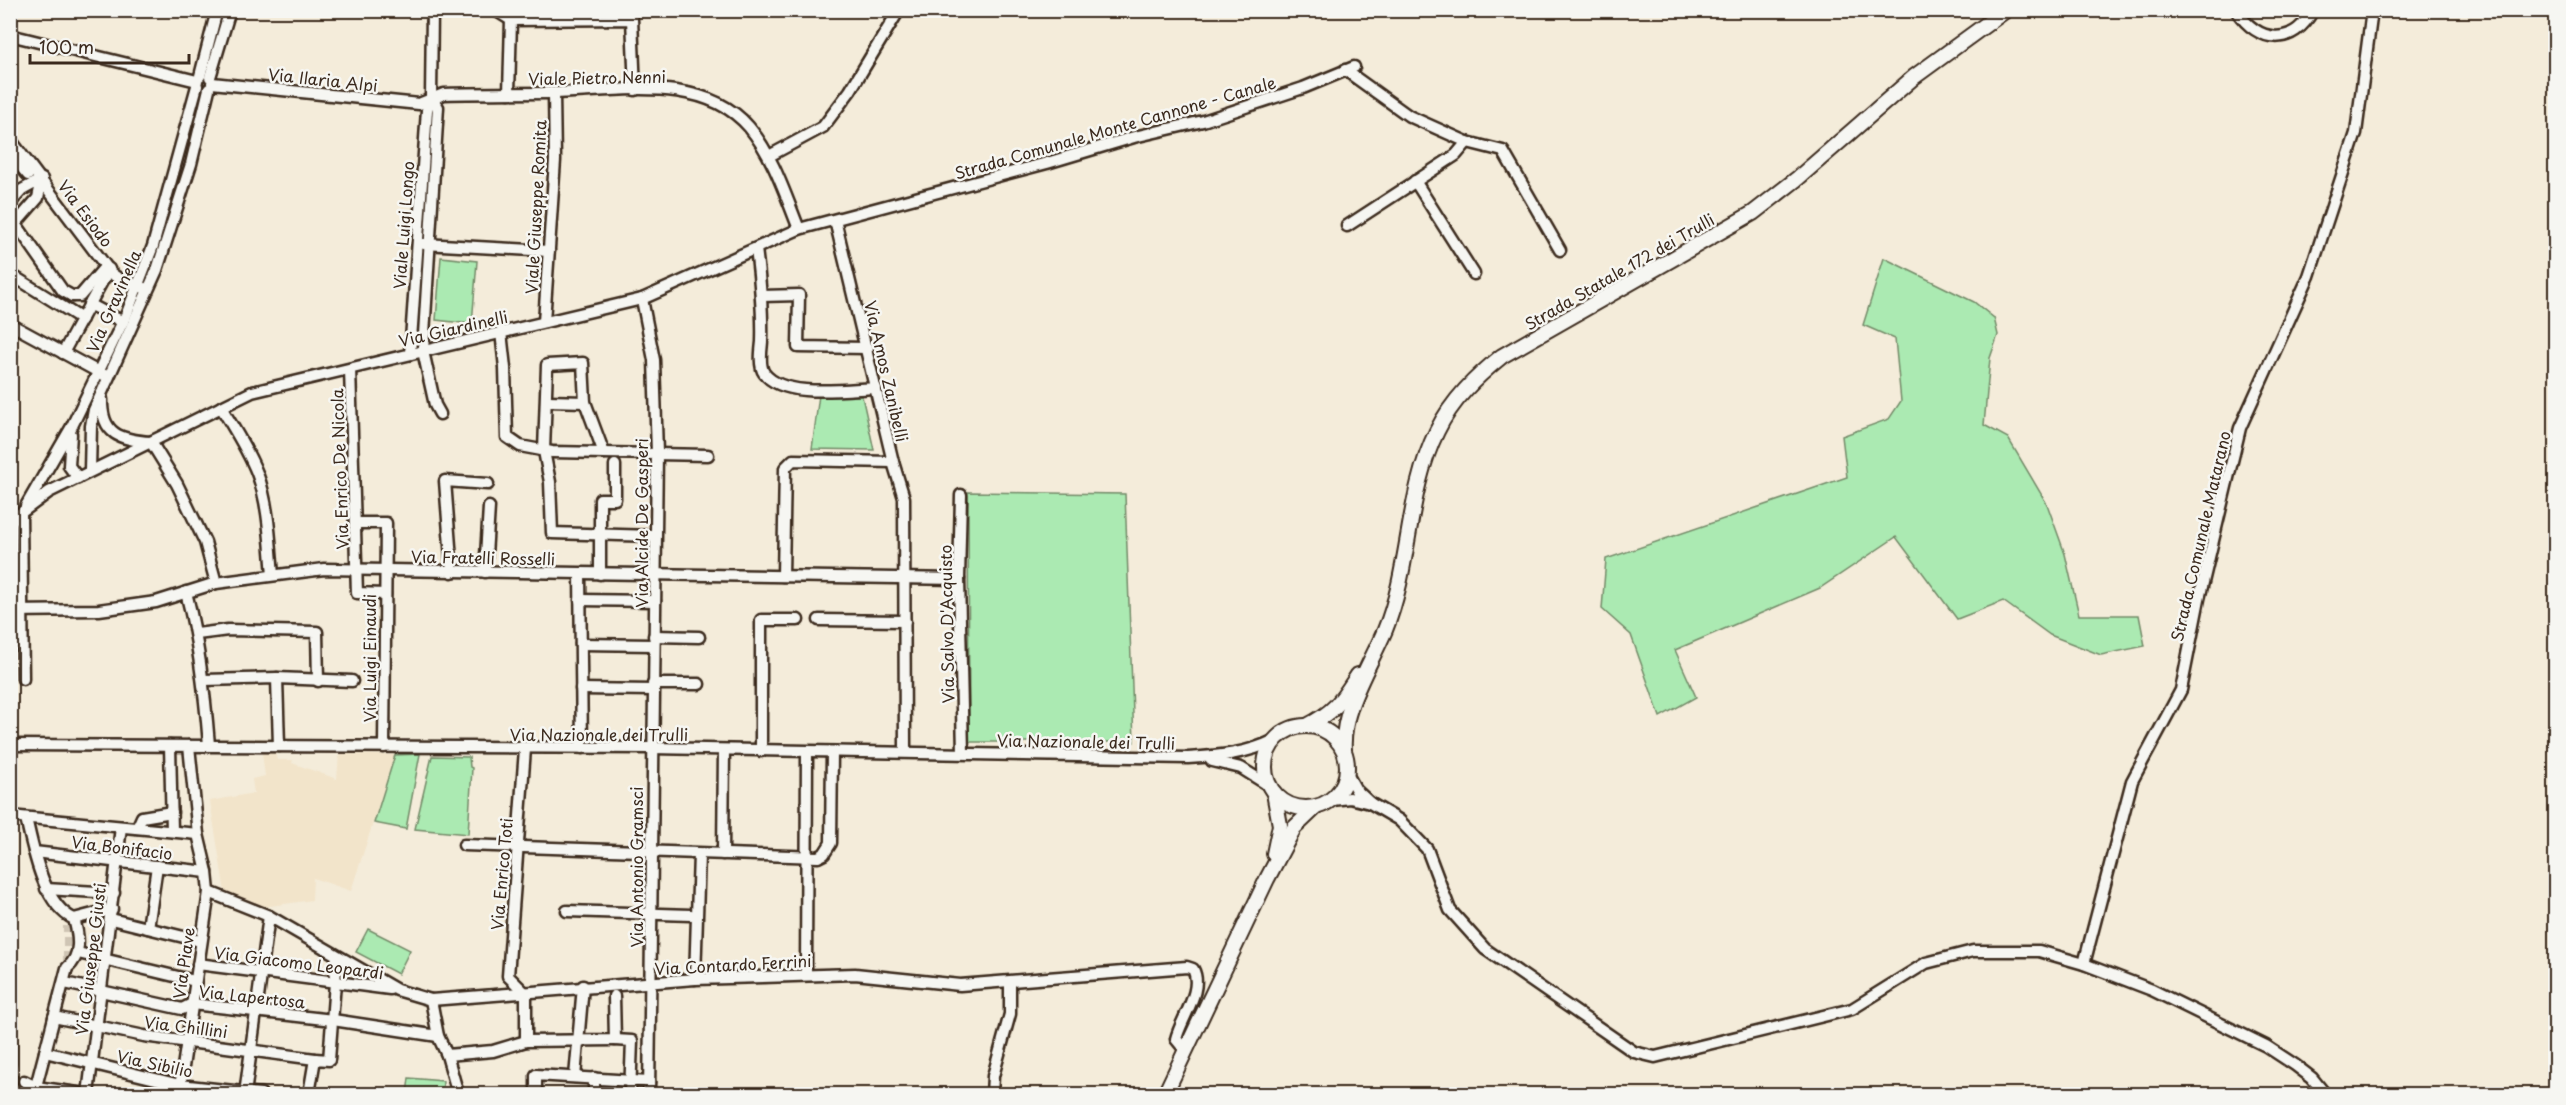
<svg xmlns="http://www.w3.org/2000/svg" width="2566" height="1105" font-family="'Playpen Sans',sans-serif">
  <rect width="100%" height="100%" fill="#f4ecda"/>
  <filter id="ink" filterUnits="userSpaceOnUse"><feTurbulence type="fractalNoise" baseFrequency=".0167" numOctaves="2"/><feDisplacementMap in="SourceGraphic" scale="12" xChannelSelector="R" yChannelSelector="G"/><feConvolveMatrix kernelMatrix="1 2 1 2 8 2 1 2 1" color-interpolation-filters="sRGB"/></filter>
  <g filter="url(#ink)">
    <polygon fill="#f2e4ca" points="262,753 275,753 277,760 293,760 292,763 337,779 339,754 395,755 351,891 313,878 312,900 263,907 225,892 210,801 254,793 252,779 265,776"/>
    <g fill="#abeab2" stroke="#738a68" stroke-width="1.5">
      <polygon points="441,257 477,261 472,324 436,320"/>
      <polygon points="1884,258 1974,302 1994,318 1998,335 1990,358 1984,425 2008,438 2047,504 2065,554 2079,615 2139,615 2145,646 2101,655 2050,635 2003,601 1957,619 1896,537 1820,588 1675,650 1696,697 1660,717 1631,635 1602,609 1606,559 1847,477 1842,436 1889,419 1901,401 1895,339 1863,325"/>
      <polygon points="819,395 862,396 874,450 812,449"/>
      <polygon points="968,492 1125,494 1134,742 969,742"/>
      <polygon points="420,754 406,829 374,823 395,755"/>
      <polygon points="432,756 469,757 470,767 472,768 468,834 415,829"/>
      <polygon points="368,929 410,950 398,974 356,952"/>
      <polygon points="409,1078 443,1081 442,1094 407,1094"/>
    </g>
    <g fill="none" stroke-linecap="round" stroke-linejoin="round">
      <polyline stroke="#cfc5b4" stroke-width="10" stroke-dasharray="10 5" stroke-linecap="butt" points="68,962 68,926"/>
      <g stroke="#3b2a1e" stroke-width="15">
        <g id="minor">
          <polyline points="495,10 511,20 632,19 635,90"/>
          <path d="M2236,10C2259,44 2293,47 2313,10"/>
          <polyline points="10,35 197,81"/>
          <polyline points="1345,70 1409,116 1467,142 1503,151 1560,250"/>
          <polyline points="200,76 217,10"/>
          <polyline points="210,77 230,10"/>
          <path d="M212,83L419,104L444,94C481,93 517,93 554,93C616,92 703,73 749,127C773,156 785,194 799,229"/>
          <polyline points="509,93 511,20"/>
          <polyline points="431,98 438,107 423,351 435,405 440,414"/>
          <polyline points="10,139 111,273 119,279 144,288"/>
          <polyline points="10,154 28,175"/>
          <polyline points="769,156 823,127 850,91 899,10"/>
          <polyline points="1415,181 1474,274"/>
          <polyline points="10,203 22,190 42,179 38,198 10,230"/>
          <polyline points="835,220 893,462 904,498 905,752"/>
          <polyline points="16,224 63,291 72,296"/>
          <polyline points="1347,226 1456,155 1467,142"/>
          <polyline points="424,244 549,251"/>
          <path d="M756,249C760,280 763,310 762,342C761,351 759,366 764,373C783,399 847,389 876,388"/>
          <polyline points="10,274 82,319"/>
          <polyline points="72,296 80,296 104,268"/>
          <polyline points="762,296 799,295 798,347 868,348"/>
          <polyline points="642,299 654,360 657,453 649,1094"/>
          <polyline points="89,304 123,322"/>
          <polyline points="544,322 555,160 554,93"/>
          <polyline points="10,324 104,375"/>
          <polyline points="501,332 505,368 507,437 520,446 552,452 708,455"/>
          <polyline points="63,353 109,269"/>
          <polyline points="410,354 427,110 431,98 432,10"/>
          <polyline points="350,369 357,593 385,594"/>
          <path d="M102,399C101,435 121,440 151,442"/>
          <polyline points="548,401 585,402"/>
          <path d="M221,407C234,429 248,450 257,473C269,504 270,542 273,575"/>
          <polyline points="71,434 69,466 78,478"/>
          <polyline points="151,442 177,484 205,542 216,583"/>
          <polyline points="604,453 585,402 583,363 547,365 544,451 550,482 552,533 654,536"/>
          <polyline points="90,471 91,426 94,410 157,270 191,164 209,89"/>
          <polyline points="961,495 959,579 963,753"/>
          <polyline points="26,506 71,428 127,313 153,246 197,86"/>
          <polyline points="21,514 23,679"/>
          <polyline points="10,521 49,492 252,392 642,299 799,229 1047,163 1134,137 1203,121 1303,88 1354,67"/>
          <polyline points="355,523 386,523 384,747"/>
          <polyline points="452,572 445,481 488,484"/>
          <polyline points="485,572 489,507"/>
          <polyline points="580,574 582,748"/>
          <polyline points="600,574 600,499 615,499 615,465"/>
          <polyline points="783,576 785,468 793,460 893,462"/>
          <path d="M186,592C199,643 205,693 209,745"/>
          <polyline points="580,600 655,601"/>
          <polyline points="10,611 99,610 156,602 216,583 324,569 959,579"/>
          <polyline points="819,620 905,621"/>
          <polyline points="197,634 228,630 317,632 318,681"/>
          <polyline points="654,636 699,637"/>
          <polyline points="581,644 654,645"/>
          <polyline points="277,678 279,746"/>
          <polyline points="204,680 277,678 352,681"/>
          <polyline points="653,684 699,684"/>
          <polyline points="581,689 653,690"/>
          <path d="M10,745L652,748L1188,758C1219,756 1247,754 1275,740"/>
          <polyline points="170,746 172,831"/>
          <polyline points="525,749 508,976 526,994 526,1041 615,1040 614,996"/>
          <polyline points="761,751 761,620 798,620"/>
          <polyline points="1212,761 1241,768 1268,785"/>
          <polyline points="1332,800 1350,798 1370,803 1356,790 1347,774"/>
          <polyline points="1370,803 1399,820 1427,849 1450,910 1485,949 1634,1052 1655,1057 1852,1009 1926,963 1973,951 2039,951 2084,964 2152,990 2266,1046 2295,1065 2312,1078 2325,1094"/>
          <polyline points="10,816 198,834"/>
          <path d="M26,818C33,848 43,905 74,919C79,936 82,956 67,968L34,1094"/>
          <polyline points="137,828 142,817 172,812"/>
          <polyline points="464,845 818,857 824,854 831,843 832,752"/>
          <polyline points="34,852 207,872"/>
          <polyline points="723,854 724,750"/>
          <polyline points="46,889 114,893"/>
          <path d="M209,892L269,916L397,990L431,1000L695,979L855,974L960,985L1187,967L1193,969C1204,990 1181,1018 1176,1039L1185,1050"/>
          <polyline points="567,911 691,915"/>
          <polyline points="74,919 112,909"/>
          <polyline points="111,919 200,941"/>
          <polyline points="148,928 157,866"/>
          <polyline points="78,953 195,981"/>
          <polyline points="198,964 390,989"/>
          <polyline points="2084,964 2132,781 2181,690 2199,599 2240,428 2309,276 2356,133 2372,10"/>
          <polyline points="806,974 807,752"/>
          <polyline points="695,979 699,854"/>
          <polyline points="65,983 182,1009 192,1004 333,1020 438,1036"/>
          <polyline points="431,1000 438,1036 447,1055 458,1094"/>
          <polyline points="54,1017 144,1036 315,1059"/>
          <polyline points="615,1040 632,1041 630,1094"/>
          <polyline points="10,1041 10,1063"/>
          <polyline points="45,1052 180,1085 261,1094"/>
          <polyline points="447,1055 493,1051 526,1041"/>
          <polyline points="575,1077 583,986"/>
          <polyline points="10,1078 12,1079"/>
          <polyline points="24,1081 36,1087 85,1094"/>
          <polyline points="88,1094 121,827"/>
          <polyline points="179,1094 209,892 207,872 198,834 189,746"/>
          <polyline points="245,1094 269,916"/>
          <polyline points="309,1094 315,1059 329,1060 337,957"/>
          <polyline points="536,1094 536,1075 649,1082"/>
          <polyline points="594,1094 594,1078"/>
          <polyline points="992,1094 993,1076 1010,1014 1010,982"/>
        </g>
      </g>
      <g stroke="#3b2a1e" stroke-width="18">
        <g id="major">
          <circle cx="1306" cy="767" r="41"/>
          <path d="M1307,726C1336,711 1341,701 1358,675"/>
          <path d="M1344,750C1341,709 1369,668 1385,630C1411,567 1406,493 1437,431C1452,400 1476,377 1502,356L1753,213L1798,178L1914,77L2006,10"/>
          <polyline points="1274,793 1280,825 1274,854"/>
          <polyline points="1165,1094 1267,879 1294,828 1315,808"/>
        </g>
      </g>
      <use href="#minor" stroke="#f6f6f2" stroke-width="10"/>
      <use href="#major" stroke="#f6f6f2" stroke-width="14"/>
    </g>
  </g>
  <g text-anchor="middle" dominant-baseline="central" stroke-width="5" stroke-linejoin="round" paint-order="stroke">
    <g font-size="16" fill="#3b2a1e" stroke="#f6f6f2">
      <text transform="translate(597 77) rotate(-1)">Viale Pietro Nenni</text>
      <text transform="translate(323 79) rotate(6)">Via Ilaria Alpi</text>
      <text transform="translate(1115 127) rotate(-16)">Strada Comunale Monte Cannone - Canale</text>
      <text transform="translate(535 207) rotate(-87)">Viale Giuseppe Romita</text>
      <text transform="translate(86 213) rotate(53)">Via Esiodo</text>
      <text transform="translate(403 225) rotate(-86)">Viale Luigi Longo</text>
      <text transform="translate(1619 271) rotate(-30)">Strada Statale 172 dei Trulli</text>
      <text transform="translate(113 301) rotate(-66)">Via Gravinella</text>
      <text transform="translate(453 328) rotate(-13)">Via Giardinelli</text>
      <text transform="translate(887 371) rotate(77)">Via Amos Zanibelli</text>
      <text transform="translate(339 469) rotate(-92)">Via Enrico De Nicola</text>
      <text transform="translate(641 523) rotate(-90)">Via Alcide De Gasperi</text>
      <text transform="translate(2200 536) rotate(-77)">Strada Comunale Matarano</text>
      <text transform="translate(483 557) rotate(1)">Via Fratelli Rosselli</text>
      <text transform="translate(946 624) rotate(-91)">Via Salvo D'Acquisto</text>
      <text transform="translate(369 658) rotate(-90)">Via Luigi Einaudi</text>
      <text x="599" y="734">Via Nazionale dei Trulli</text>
      <text transform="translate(1086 741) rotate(1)">Via Nazionale dei Trulli</text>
      <text transform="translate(122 847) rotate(7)">Via Bonifacio</text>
      <text transform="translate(636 867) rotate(-90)">Via Antonio Gramsci</text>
      <text transform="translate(501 874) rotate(-85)">Via Enrico Toti</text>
      <text transform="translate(90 959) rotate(-83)">Via Giuseppe Giusti</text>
      <text transform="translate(299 962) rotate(7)">Via Giacomo Leopardi</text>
      <text transform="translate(183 963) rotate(-82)">Via Piave</text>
      <text transform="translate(733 964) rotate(-3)">Via Contardo Ferrini</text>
      <text transform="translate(252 996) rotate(6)">Via Lapertosa</text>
      <text transform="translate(186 1026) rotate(7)">Via Chillini</text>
      <text transform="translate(155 1063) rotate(12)">Via Sibilio</text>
    </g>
  </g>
  <rect width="2566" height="1105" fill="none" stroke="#f6f6f2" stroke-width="36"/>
  <rect x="18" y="18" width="2530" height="1069" fill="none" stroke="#3b2a1e" stroke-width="2" filter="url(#ink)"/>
  <path d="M30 54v9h159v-9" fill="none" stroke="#3b2a1e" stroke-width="3"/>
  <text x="39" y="54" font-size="18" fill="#3b2a1e" stroke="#f6f6f2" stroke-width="4.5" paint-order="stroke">100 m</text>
</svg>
